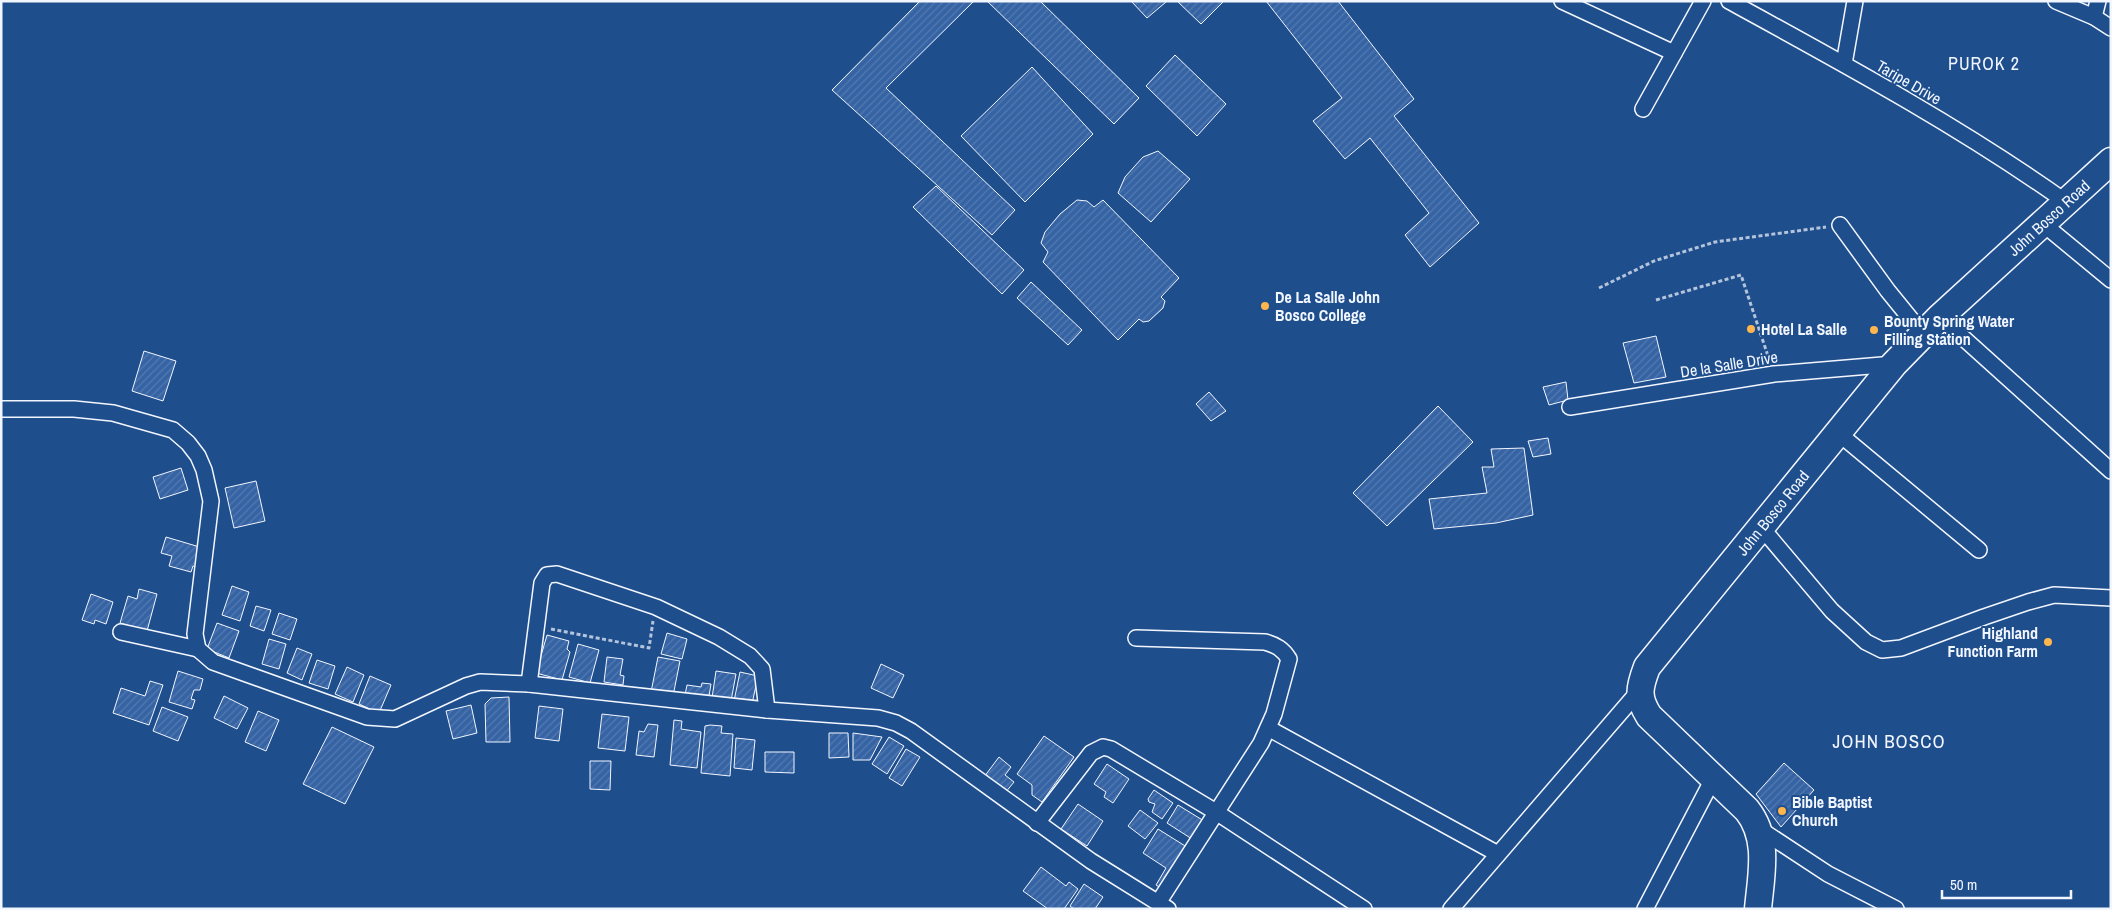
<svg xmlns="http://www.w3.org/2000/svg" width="2112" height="910" font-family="'Archivo Narrow',sans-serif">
  <defs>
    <pattern id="building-hatch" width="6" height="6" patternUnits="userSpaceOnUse" patternTransform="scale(1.25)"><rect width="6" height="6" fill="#3563a3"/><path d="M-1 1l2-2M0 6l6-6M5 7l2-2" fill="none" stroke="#537ab1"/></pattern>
  </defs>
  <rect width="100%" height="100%" fill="#1f4e8c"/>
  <g fill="url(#building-hatch)" stroke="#f2f6ff">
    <polygon points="920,1 974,1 886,88 1015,210 992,235 832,90"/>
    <polygon points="987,1 1040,1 1139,98 1114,124"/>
    <polygon points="1131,1 1165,1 1166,2 1147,18"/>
    <polygon points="1177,1 1224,1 1201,24"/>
    <polygon points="1266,1 1338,1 1414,99 1394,116 1479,223 1430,267 1405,235 1429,213 1370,138 1345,159 1313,121 1342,98"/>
    <polygon points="1175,55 1226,104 1197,136 1146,86"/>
    <polygon points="1032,67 1093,134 1025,202 961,136"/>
    <polygon points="1158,151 1190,179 1151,222 1118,193 1125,177 1143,157"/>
    <polygon points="936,186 1024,270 1002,294 913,207"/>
    <polygon points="1077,200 1087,201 1094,207 1103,200 1179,278 1161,297 1165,301 1163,308 1149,321 1143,322 1139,319 1118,340 1043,262 1048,252 1041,243 1045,232 1060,214"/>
    <polygon points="1031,282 1082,330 1068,345 1017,298"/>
    <polygon points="1656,336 1666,377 1634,383 1623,343"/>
    <polygon points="144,351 176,361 163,401 132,391"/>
    <polygon points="1566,382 1568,400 1549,405 1543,387"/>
    <polygon points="1209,392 1226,411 1211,421 1196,404"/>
    <polygon points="1438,406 1473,442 1387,526 1353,493"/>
    <polygon points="1548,438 1551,454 1533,457 1528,441"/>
    <polygon points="1524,448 1533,515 1496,523 1434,529 1429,499 1487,493 1482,467 1494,467 1491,449"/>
    <polygon points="181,468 188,490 160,499 153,477"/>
    <polygon points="256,481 265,521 234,528 225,488"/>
    <polygon points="166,537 203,548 198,567 193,566 191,572 169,566 172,556 161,553"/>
    <polygon points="232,586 249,592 240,621 222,615"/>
    <polygon points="139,589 157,594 147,631 120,623 128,596 137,599"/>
    <polygon points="91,594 113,602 106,624 95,620 94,624 82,620"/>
    <polygon points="256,606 271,610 264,631 250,626"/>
    <polygon points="279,613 297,619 290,640 272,634"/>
    <polygon points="217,623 239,631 229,658 207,649"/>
    <polygon points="667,633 687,639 682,659 661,654"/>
    <polygon points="547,635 569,641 567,649 570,652 562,680 536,673"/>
    <polygon points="269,639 286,644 279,669 262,664"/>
    <polygon points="578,644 599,650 590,683 569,677"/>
    <polygon points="297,648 312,654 302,680 287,673"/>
    <polygon points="607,657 623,659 620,675 624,676 623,685 604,682"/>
    <polygon points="658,657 680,661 673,696 651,692"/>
    <polygon points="317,660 335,666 328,689 309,683"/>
    <polygon points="881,664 904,675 893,698 871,688"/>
    <polygon points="347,667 364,675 353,702 335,694"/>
    <polygon points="178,671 203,679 200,690 194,690 191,699 195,700 192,709 169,702"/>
    <polygon points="716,671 736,674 731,701 712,698"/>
    <polygon points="740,672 758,676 752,704 734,701"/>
    <polygon points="370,676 391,685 379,713 359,704"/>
    <polygon points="150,681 163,685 149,725 113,713 121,688 145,696"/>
    <polygon points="702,683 711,684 708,702 685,695 687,685 701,687"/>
    <polygon points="224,696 248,708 237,729 214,718"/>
    <polygon points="509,697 510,742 486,742 485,704 491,698"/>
    <polygon points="471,705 477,733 453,739 446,711"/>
    <polygon points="539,706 563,709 559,741 535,738"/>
    <polygon points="162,707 188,717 178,741 153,731"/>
    <polygon points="258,711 279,720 266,751 245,742"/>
    <polygon points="602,714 629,717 625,751 598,748"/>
    <polygon points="674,720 682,721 681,729 701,732 697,768 670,765"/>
    <polygon points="648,724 658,725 654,757 636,755 639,731 644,732"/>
    <polygon points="710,725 722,726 721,733 733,734 730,776 701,773 705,726"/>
    <polygon points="332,727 374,747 345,804 303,784"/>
    <polygon points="829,733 848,733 849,757 829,758"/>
    <polygon points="853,733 882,737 870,760 853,760"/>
    <polygon points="1044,736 1074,757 1042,802 1032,795 1032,785 1017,774"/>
    <polygon points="889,737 904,746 887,774 872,764"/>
    <polygon points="736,738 755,740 752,770 734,768"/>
    <polygon points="906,749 920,757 902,786 889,778"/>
    <polygon points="765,752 794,752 794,773 765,772"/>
    <polygon points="999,757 1011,767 1005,775 1014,782 1005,793 984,777"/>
    <polygon points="590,761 611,761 610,790 590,789"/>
    <polygon points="1784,763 1814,790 1781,827 1756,794"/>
    <polygon points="1107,764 1129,779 1113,803 1104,797 1106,792 1094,784"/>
    <polygon points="1154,790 1173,803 1162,819 1152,812 1155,804 1149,802 1148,799"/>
    <polygon points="1078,804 1103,821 1087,846 1061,829"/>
    <polygon points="1178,805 1204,821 1192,839 1167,823"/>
    <polygon points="1140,810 1158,823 1145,839 1128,826"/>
    <polygon points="1158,829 1190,849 1164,890 1156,885 1166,868 1143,853"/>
    <polygon points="1041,867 1066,886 1069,882 1078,889 1064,909 1048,909 1023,891"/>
    <polygon points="1084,884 1103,897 1095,909 1074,909 1070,906"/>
  </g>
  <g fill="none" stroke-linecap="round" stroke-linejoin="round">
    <g stroke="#f2f6ff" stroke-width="18">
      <g id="minor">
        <polyline points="1562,1 1674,53"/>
        <path d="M1729,1C1844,64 1959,126 2066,202"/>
        <polyline points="2056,1 2094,17 2111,28"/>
        <polyline points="2094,17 2098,1"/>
        <polyline points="1844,64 1855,1"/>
        <polyline points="1643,109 1703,1"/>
        <polyline points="2042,223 2111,280"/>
        <polyline points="1840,225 1888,291 1923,334"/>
        <polyline points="1940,317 2111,471"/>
        <polyline points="1570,407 1774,374 1894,364"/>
        <polyline points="1,409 74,409 113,413 173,430 188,443 198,456 204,470 211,501 195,634 198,649 213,662 367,717 395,719 466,686 480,682 529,684 767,710 878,718 896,723 911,731 1091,861 1168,909"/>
        <polyline points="1837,432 1979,550"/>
        <polyline points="1761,527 1832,611 1866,642 1882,650 1901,648 1984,617 2028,602 2054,595 2111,598"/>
        <polyline points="121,632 198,649"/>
        <path d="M1136,638L1265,642C1276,645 1283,649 1289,659L1274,714L1261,743L1158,903"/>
        <polyline points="529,684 542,583 547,575 557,574 656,607 719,637 750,656 762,669 767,710"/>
        <polyline points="1268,728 1498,854"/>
        <polyline points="1037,823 1091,753 1103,747 1111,749 1216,812 1364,909"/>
        <polyline points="1758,828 1828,874 1896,909"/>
        <polyline points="1451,909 1639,691"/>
        <polyline points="1645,909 1714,777"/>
      </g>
    </g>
    <g stroke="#f2f6ff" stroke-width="29">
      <g id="trunk">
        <path id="s1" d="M1758,909C1761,875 1770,839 1747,810L1649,716C1637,697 1639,688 1647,667L1894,364L1940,317L2111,161"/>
      </g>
    </g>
    <g stroke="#b3c4dc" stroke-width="3" stroke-dasharray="4 2.5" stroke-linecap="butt">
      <polyline points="1599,288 1654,261 1715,242 1826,227"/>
      <polyline points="1656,300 1741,275 1769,359"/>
      <polyline points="551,629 649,648 653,621"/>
    </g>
    <use href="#minor" stroke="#1f4e8c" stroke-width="15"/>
    <use href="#trunk" stroke="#1f4e8c" stroke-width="26"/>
  </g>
  <g fill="#ffb74d" stroke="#1f4e8c" stroke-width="2">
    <circle cx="1265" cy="306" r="5"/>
    <circle cx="1751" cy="329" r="5"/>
    <circle cx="1874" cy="330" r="5"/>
    <circle cx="2048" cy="642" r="5"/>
    <circle cx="1782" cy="811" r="5"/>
  </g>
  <g text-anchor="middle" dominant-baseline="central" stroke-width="4" stroke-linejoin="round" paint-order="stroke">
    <g font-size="16" fill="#f2f6ff" stroke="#1f4e8c">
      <text transform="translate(1909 82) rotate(30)">Taripe Drive</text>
      <text stroke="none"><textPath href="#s1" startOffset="894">John Bosco Road</textPath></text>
      <text transform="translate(1729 364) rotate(-9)">De la Salle Drive</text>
      <text stroke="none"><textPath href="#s1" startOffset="489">John Bosco Road</textPath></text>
    </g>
    <g font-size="16" font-weight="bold" fill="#f2f6ff" stroke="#1f4e8c" text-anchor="start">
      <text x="1275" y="297">De La Salle John<tspan x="1275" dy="18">Bosco College</tspan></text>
      <text x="1884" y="321">Bounty Spring Water<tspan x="1884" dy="18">Filling Station</tspan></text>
      <text x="1761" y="329">Hotel La Salle</text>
      <text x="2038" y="633" text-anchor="end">Highland<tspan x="2038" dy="18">Function Farm</tspan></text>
      <text x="1792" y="802">Bible Baptist<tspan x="1792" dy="18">Church</tspan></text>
    </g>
    <g font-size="18" letter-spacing="1" fill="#f2f6ff" stroke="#1f4e8c">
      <text x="1984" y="63">PUROK 2</text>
    </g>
    <g font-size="19" letter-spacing="1" fill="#f2f6ff" stroke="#1f4e8c">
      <text x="1889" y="741">JOHN BOSCO</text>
    </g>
  </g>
  <rect width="2112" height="910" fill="none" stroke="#f2f6ff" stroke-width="5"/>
  <path d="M1942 890v8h129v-8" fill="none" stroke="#f2f6ff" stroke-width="2.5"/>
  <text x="1950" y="890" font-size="15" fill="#f2f6ff" stroke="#1f4e8c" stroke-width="4" paint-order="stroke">50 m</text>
</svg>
